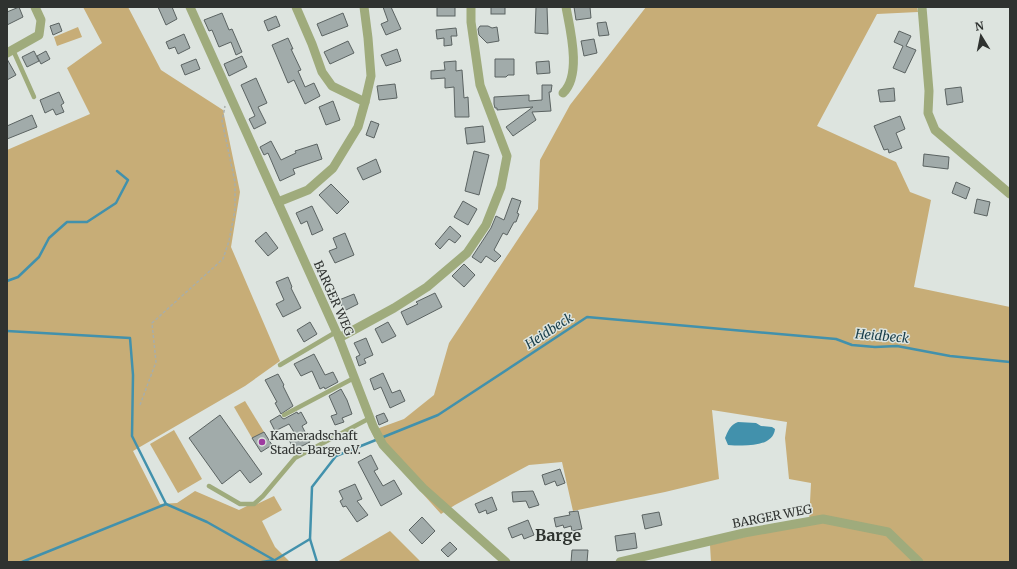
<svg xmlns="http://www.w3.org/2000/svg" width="1017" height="569" font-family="Merriweather,serif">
  <rect width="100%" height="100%" fill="#dde4df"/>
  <g fill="#c7ad77">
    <polygon points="83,7 128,7 161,70 223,110 240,192 231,247 280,361 245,386 133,451 160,504 177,503 195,491 239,510 253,503 255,505 274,496 282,510 262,521 275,547 290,562 7,562 7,150 90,114 67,68 102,43"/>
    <polygon points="646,7 917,7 918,12 877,14 817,126 896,162 910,192 931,200 914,287 1010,307 1010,562 711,562 710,545 809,522 811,483 789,479 785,438 787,422 712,410 719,479 665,492 573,511 562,462 529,465 455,505 441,514 377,443 371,431 404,419 434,395 449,343 538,209 540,160 570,105"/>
    <polygon points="78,27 82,37 57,46 54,37"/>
    <polygon points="245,401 264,432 252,438 234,407"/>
    <polygon points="174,430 202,479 178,493 150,444"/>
    <polygon points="390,531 421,562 337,562 344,558"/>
  </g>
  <path fill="#4291ac" d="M738,422L756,423L761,426L772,427L775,429C773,448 743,446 728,445L725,438C728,431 730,425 738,422Z"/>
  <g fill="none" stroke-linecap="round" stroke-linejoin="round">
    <g stroke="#4291ac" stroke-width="2.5">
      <polyline points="7,281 18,277 39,257 49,238 67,222 87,222 116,203 128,180 117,171"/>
      <polyline points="7,331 130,338 133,375 132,436 166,504 207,522 274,560"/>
      <polyline points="310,539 317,562"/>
      <polyline points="22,562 166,504"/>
      <polyline points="262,562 275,560 310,539 312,487 336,456 438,415 587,317 836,339 852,345 875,347 897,346 950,356 1010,362"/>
    </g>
  </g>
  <g fill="#a1abaa" stroke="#5b6362">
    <polygon points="19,7 23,17 7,25 7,12"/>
    <polygon points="158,7 172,7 177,19 166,25"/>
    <polygon points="383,7 391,7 401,29 386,35 381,24 388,21"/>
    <rect x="437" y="7" width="18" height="9"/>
    <rect x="491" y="7" width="14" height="7"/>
    <polygon points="536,7 547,7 548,34 535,33"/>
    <polygon points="574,7 590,7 591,18 576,20"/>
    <polygon points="222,13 229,30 232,29 242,52 236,55 231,42 219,47 212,30 209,31 204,20"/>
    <polygon points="343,13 348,26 322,36 317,24"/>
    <polygon points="276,16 280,26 268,31 264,21"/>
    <polygon points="606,22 609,35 599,36 597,23"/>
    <polygon points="59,23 62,31 53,35 50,26"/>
    <polygon points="480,26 488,26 492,28 497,27 499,41 487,43 479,35 478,29"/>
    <polygon points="456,28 457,36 451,36 452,45 444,46 444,38 437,39 436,30"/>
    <polygon points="899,31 911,36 906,46 916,50 905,73 893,68 903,46 894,42"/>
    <polygon points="184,34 190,48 178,54 175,47 169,49 166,42"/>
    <polygon points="288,38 293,49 291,49 301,70 298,71 305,87 314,83 320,96 305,104 294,80 288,83 272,45"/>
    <polygon points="594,39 597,53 584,56 581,41"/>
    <polygon points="348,41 354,53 330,64 324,52"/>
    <polygon points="397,49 401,61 386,66 381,55"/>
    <polygon points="34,51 39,61 27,67 22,57"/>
    <polygon points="46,51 50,59 41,64 37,56"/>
    <polygon points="242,56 247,67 229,76 224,64"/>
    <polygon points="7,59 16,75 7,80"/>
    <polygon points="196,59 200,69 185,75 181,65"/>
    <polygon points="495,59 514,59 514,75 508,75 506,77 495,77"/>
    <polygon points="456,61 456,71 462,70 464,98 468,97 469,117 455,117 454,87 445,88 445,78 431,79 431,71 445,70 444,62"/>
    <polygon points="549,61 550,73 537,74 536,62"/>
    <polygon points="256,78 267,103 258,107 266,123 254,129 249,119 255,116 241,85"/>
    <polygon points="395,84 397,98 379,100 377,86"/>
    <polygon points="542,85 552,85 551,92 549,92 551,111 532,112 536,120 513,136 506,127 533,107 497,110 497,108 495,108 494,104 494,97 529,95 529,101 542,100"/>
    <polygon points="961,87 963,102 947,105 945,89"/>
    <polygon points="894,88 895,101 880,102 878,90"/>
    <polygon points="59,92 64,103 61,105 64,112 56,115 53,109 45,113 40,100"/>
    <polygon points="333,101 340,120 326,125 319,107"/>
    <polygon points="32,115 37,127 7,139 7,126"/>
    <polygon points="900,116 905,129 896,133 902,148 889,153 888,149 884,150 874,126"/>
    <polygon points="371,121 379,124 374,138 366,135"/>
    <polygon points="483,126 485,142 467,144 465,128"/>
    <polygon points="271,141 281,160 296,153 295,151 317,144 322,159 293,169 295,174 280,181 268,153 264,155 260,147"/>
    <polygon points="474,151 489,155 479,195 465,191"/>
    <polygon points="924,154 949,157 948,169 923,166"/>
    <polygon points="376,159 381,172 363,180 357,168"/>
    <polygon points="956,182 970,188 966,199 952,193"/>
    <polygon points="331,184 349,202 337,214 319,195"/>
    <polygon points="512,198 521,201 517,213 519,214 516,222 514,222 507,235 503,233 494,250 501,256 495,262 486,256 481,263 472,257 491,228 496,216 504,220"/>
    <polygon points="977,199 990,202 987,216 974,213"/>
    <polygon points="463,201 477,209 468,225 454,217"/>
    <polygon points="312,206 323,230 312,235 307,221 301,224 296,213"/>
    <polygon points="450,226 461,236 455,243 449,239 440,249 435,244"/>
    <polygon points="266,232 278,248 268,256 255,241"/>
    <polygon points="345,233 354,255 335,263 329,251 337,248 333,238"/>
    <polygon points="464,264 475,275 464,287 452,276"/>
    <polygon points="288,277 292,287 291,288 301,308 283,317 276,304 284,300 276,282"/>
    <polygon points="435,293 442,307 407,325 401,312 418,304 416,302"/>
    <polygon points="354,294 358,304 344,311 339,300"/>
    <polygon points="310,322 317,334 304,342 297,330"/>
    <polygon points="388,322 396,336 382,343 375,329"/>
    <polygon points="366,338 373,355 364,359 366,363 359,366 356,357 360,355 354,343"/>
    <polygon points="314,354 325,375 333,372 338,382 325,389 324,387 320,389 312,371 301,376 294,364"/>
    <polygon points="383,373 392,393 400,390 405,401 390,408 381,387 374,390 370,379"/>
    <polygon points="278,374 284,385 283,386 293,406 281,414 275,403 277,402 265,380"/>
    <polygon points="341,389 347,400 352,414 342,418 344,422 335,425 331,416 337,414 329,396"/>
    <polygon points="297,412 298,414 301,412 307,423 302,426 310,442 294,450 289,440 297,437 289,424 275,431 270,421 280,415 282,418 284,419"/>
    <polygon points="384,413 388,421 379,425 376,416"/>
    <polygon points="220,415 262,474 250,483 240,470 222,484 189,438"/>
    <polygon points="264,432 272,445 261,452 252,438"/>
    <polygon points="371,455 378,469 374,471 383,486 394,480 402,494 381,506 358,462"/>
    <polygon points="560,469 565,483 557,486 555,481 545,485 542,475"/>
    <polygon points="355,484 362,499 357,501 368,515 357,522 346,506 343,507 340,501 343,499 339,491"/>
    <polygon points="533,491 539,505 529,508 526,501 513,502 512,492"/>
    <polygon points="492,497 497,510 487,514 486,510 479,513 475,504"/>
    <polygon points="578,511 582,529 572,531 571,526 564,528 563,525 556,527 554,518 570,515 569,512"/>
    <polygon points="659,512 662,525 645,529 642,515"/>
    <polygon points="422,517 435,531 422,544 409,530"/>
    <polygon points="528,520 534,535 524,539 522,534 512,538 508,528"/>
    <polygon points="635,533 637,548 617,551 615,536"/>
    <polygon points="450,542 457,549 448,557 441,550"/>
    <polygon points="572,550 588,550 587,562 571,562"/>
  </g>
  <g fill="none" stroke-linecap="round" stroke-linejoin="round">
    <polyline stroke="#a8aeaa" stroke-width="1.5" stroke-dasharray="3 2" stroke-linecap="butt" points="140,405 156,362 152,323 223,259 229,241 235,210 235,182 222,121 225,106"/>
    <g stroke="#9fab7c" stroke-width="4.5">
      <polyline points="13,50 34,97"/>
      <polyline points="280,365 336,332"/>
      <polyline points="284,415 354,378"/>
      <polyline points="209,486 240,504 254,504 263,496 295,458 370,418"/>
    </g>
    <g stroke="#9fab7c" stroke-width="9">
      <polyline points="190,7 339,338 373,426 383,445 423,488 506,562"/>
      <polyline points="296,7 312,44 322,72 332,86 365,102"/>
      <polyline points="922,7 929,91 928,113 935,130 1010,194"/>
      <polyline points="7,53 39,35 41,20 35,7"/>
      <path d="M563,93C582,75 570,29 566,7"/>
      <polyline points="278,202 308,190 333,168 358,127 365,102 371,76 368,38 364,7"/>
      <polyline points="339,338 394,308 427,287 467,253 486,225 501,187 507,156 480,85 471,22 471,7"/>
      <polyline points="620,562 744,533 823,519 888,532 919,562"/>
    </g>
  </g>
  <circle fill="#9e3ba0" stroke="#dde4df" stroke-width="1.5" cx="262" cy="442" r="4"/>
  <g text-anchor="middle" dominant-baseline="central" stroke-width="3" stroke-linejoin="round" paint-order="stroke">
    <g font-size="12" fill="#2f3230" stroke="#dde4df">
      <text transform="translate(334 298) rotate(66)">BARGER WEG</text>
      <text transform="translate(772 516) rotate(-11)">BARGER WEG</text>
    </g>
    <g font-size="12" fill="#2f3230" stroke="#dde4df" text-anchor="start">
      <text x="270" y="435">Kameradschaft<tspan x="270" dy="14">Stade-Barge e.V.</tspan></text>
    </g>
    <g font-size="13" font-style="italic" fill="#193e4a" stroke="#dde4df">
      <text transform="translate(549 331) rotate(-33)">Heidbeck</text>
      <text transform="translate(882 336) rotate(5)">Heidbeck</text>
    </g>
    <g font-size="16" font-weight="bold" fill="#2e332f" stroke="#dde4df">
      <text x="558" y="535">Barge</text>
    </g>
  </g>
  <rect width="1017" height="569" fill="none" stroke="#2f3230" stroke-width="16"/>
  <g transform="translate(981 36) rotate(350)" stroke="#dde4df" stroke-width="3" paint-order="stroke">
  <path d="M0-3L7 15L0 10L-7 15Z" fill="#2f3230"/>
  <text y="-6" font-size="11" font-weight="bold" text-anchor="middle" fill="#2f3230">N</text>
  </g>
</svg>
